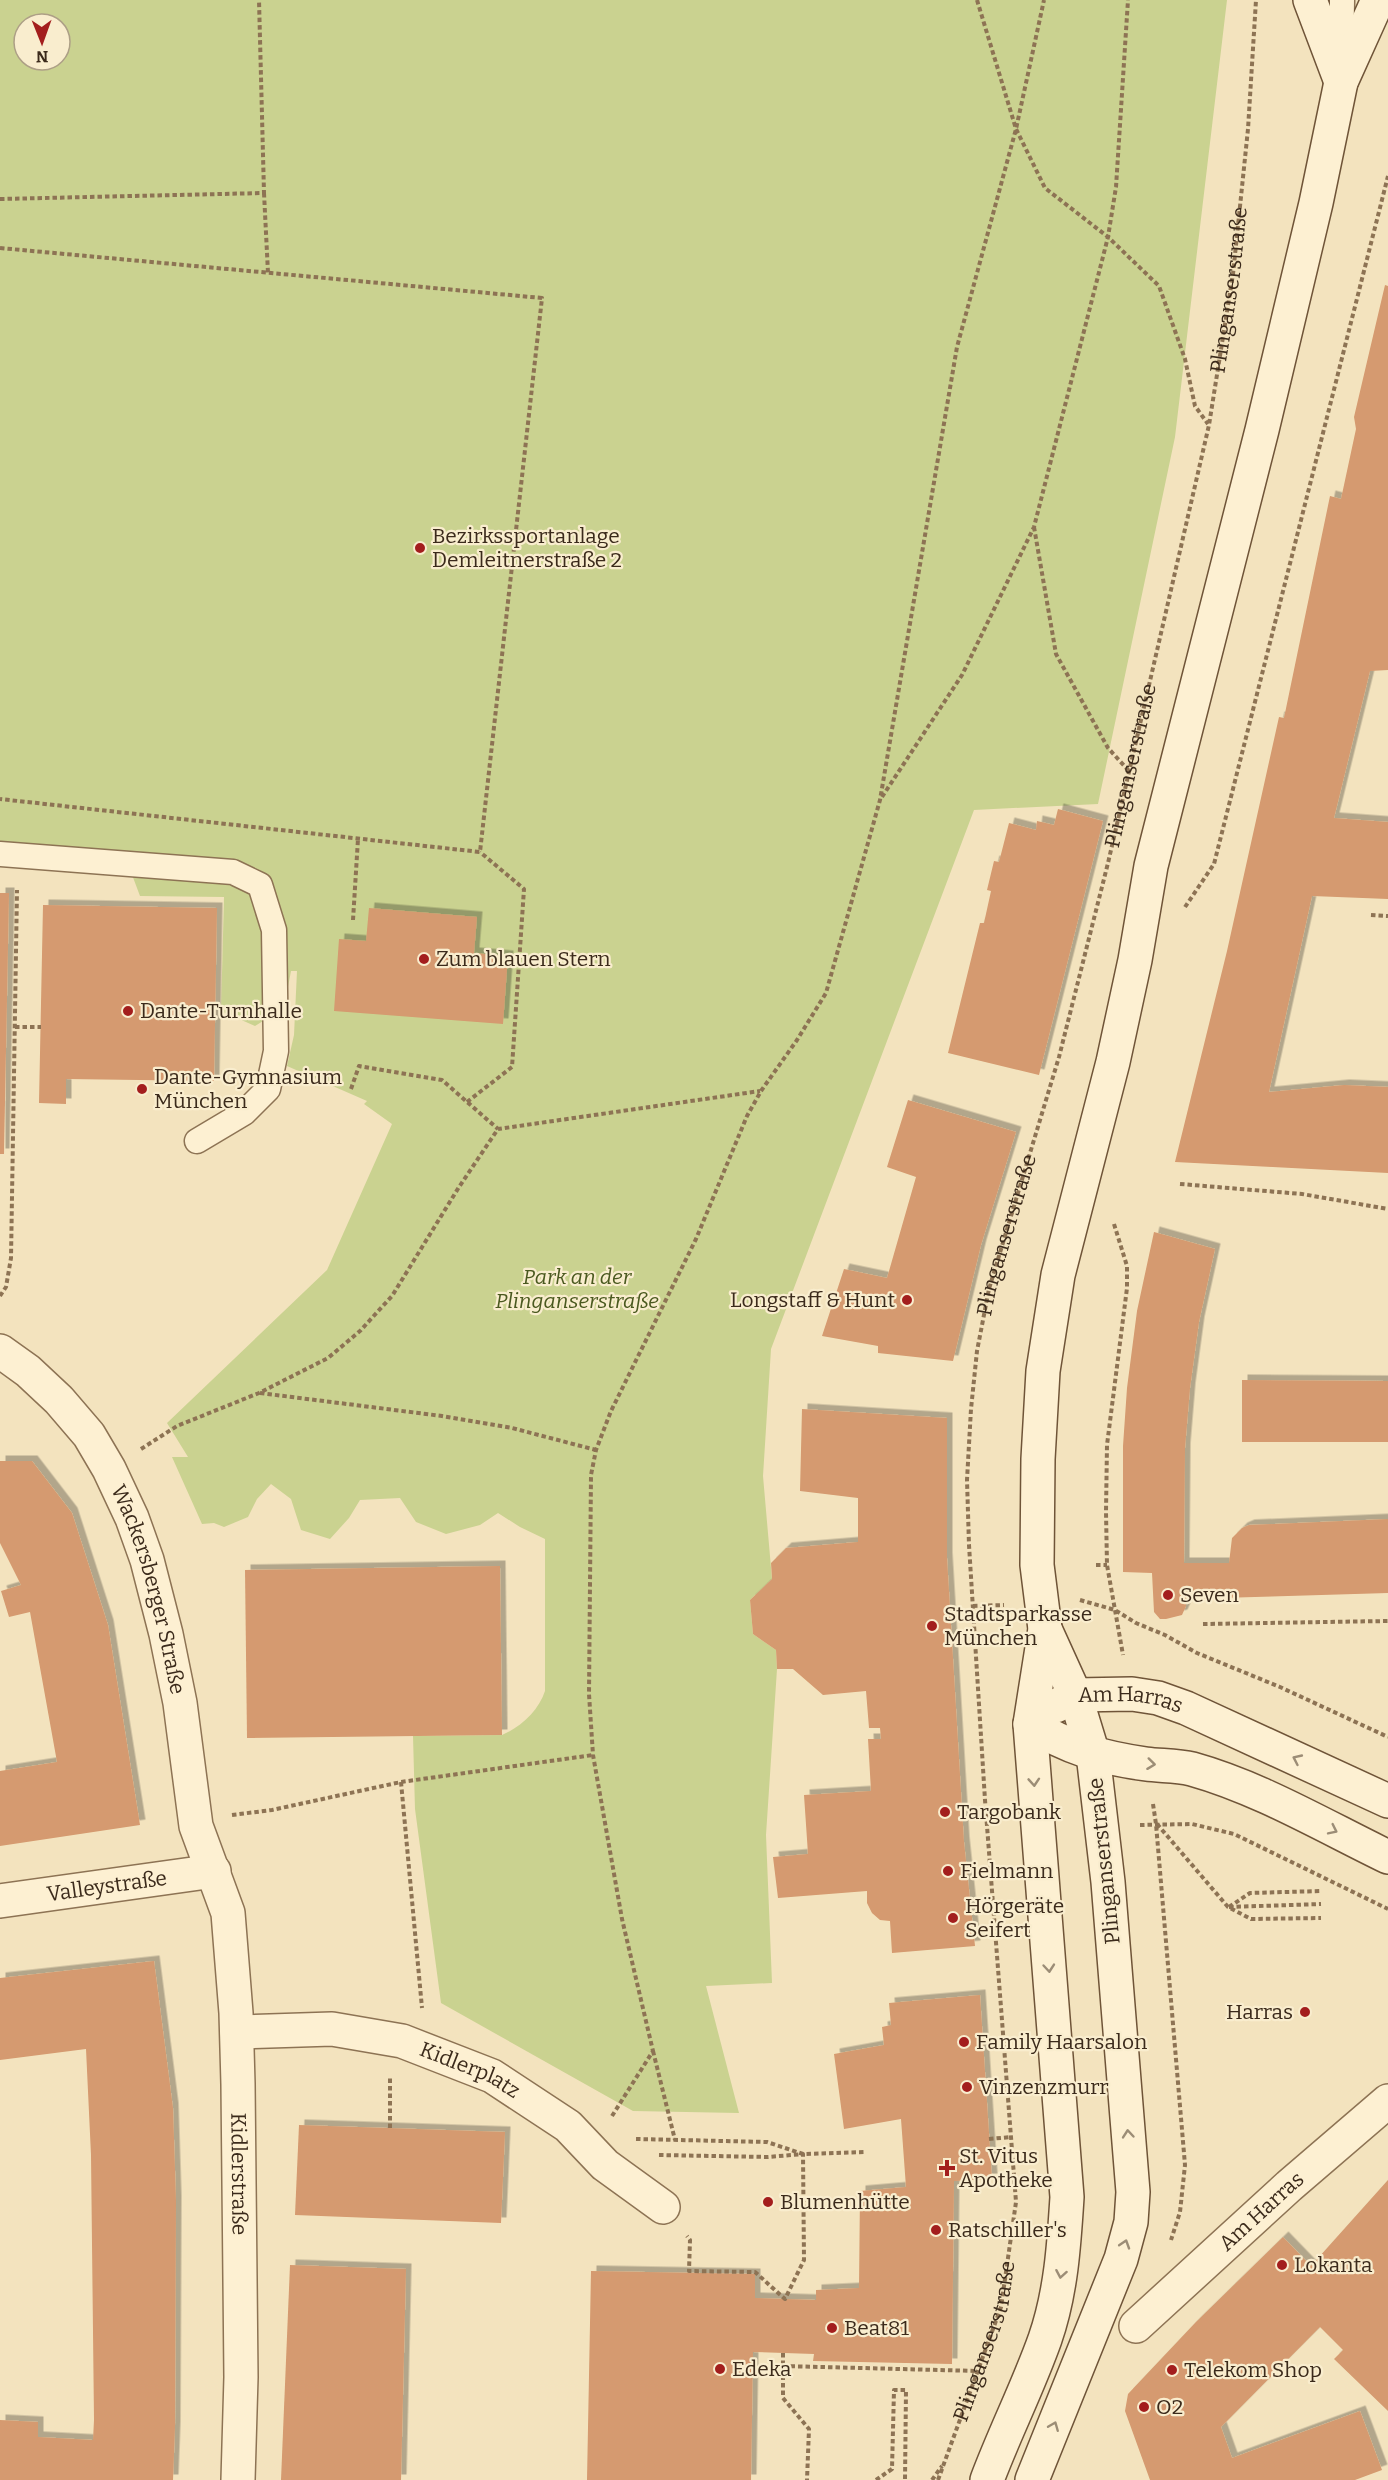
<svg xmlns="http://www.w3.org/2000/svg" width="1388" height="2480" font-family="Bitter,serif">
  <defs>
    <filter id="shadow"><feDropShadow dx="5.5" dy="-5.5" stdDeviation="0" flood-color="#0004"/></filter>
  </defs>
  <rect width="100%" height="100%" fill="#f3e3be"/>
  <path fill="#cad290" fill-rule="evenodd" d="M0,0H1227L1175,437L1098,804L974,810L771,1349L763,1476L772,1579L750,1600L753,1634L776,1650L777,1669L766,1835L772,1983L706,1986L739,2113L633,2111L441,2003L415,1809L413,1736L502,1735C521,1727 539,1710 545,1691V1539L520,1527L498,1513L480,1525L446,1534L416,1522L400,1498L360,1500L349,1518L330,1539L301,1530L291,1499L271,1484L257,1499L248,1517L224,1527L214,1523L202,1524L172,1457H188L167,1423L327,1270L392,1124L364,1104L367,1101L287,1066L294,1035L297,971H291L284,1008L255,1026L221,1011L224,897L140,896L125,856L0,847ZM24,24H60V60H24Z"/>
  <g fill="#d59a6f" filter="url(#shadow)">
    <polygon points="1385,285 1388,286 1388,670 1370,671 1334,818 1388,822 1388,899 1312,896 1269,1092 1344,1085 1388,1087 1388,1173 1175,1162 1227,951 1279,717 1284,718 1330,496 1341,499 1356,429 1354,417"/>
    <polygon points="1058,809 1103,821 1039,1075 948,1053 980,923 984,923 991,891 987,890 994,861 999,862 1009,823 1036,830 1037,821 1054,825"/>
    <polygon points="0,893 9,893 4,1154 0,1154"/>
    <polygon points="43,905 217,908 214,1081 66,1079 66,1104 39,1103"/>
    <polygon points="369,908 477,917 474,953 508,956 503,1024 334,1011 339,939 366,941"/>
    <polygon points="908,1100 1016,1132 981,1245 953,1361 878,1353 878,1346 822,1336 844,1269 887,1278 916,1177 887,1167"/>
    <polygon points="1154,1232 1215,1249 1199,1322 1190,1388 1185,1448 1184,1563 1229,1563 1232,1538 1242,1528 1249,1525 1388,1519 1388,1593 1186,1599 1186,1606 1182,1615 1166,1619 1160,1619 1154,1612 1152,1573 1123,1572 1123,1446 1127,1388 1137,1311"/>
    <polygon points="1242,1380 1388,1381 1388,1442 1242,1442"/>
    <polygon points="802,1409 947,1418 947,1558 964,1842 975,1946 892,1953 890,1921 880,1920 872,1913 867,1903 867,1891 778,1898 773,1857 808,1854 804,1795 871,1791 868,1739 881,1739 880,1728 869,1728 866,1691 823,1695 793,1669 777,1669 776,1650 753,1634 750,1600 772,1579 771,1563 786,1548 858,1542 858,1498 800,1491"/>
    <polygon points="0,1461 32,1461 72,1513 108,1625 140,1825 0,1846 0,1771 57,1762 30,1612 9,1617 1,1591 21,1585 0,1543"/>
    <polygon points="500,1566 502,1735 247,1738 245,1570"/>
    <polygon points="154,1961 173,2108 176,2201 175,2427 173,2480 0,2480 0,2420 38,2422 38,2437 93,2440 94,2420 91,2155 86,2049 0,2060 0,1978"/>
    <polygon points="980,1995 992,2179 954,2181 952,2364 813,2361 814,2354 753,2352 751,2480 587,2480 591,2271 755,2274 755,2298 816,2300 816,2290 859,2288 860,2191 906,2187 901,2119 844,2129 834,2054 884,2045 882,2027 891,2025 889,2003"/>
    <polygon points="299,2125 505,2132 501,2223 295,2215"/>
    <polygon points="1388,2180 1388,2411 1334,2359 1343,2350 1320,2327 1221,2427 1232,2458 1360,2411 1382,2470 1355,2480 1150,2480 1125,2411 1128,2394 1196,2322 1283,2237 1311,2266"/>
    <polygon points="290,2265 406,2269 401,2480 281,2480"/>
  </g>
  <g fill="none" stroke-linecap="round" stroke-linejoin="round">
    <g stroke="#8d7354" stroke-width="27">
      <g id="service">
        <polyline points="1341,70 1342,0"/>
        <polyline points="0,854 233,872 260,885 274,930 276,1051 268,1089 244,1113 197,1141"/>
      </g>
    </g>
    <g stroke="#8d7354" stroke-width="36">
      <g id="pedestrian">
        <path id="s2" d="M1136,2326L1289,2186L1388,2101"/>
      </g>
    </g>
    <g stroke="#8d7354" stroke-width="36">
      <g id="minor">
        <path id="s3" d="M0,1351L28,1371L59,1400L89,1435L109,1469L132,1518L147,1560L166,1634L180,1703L196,1826L228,1913L236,2013L238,2084L241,2377L238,2480"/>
        <path id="s4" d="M0,1901L214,1871"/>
        <path id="s5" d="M237,2032L332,2029L402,2041L492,2076L568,2126L605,2165L663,2207"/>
      </g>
    </g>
    <g stroke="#6f5438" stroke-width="36">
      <g id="secondary">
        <polyline points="1310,0 1341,82"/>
        <path id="s6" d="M1056,1706L1075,1695L1132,1694L1158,1698L1186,1708L1388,1801"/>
        <path d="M1030,1724C1068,1748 1102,1758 1146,1764C1161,1766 1177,1765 1192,1769C1260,1788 1324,1826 1388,1857"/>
        <path d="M987,2480C1005,2432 1028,2387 1045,2339C1061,2293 1064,2245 1067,2197L1030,1724L1045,1629L1037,1565L1038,1459L1043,1371L1058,1275L1113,1062L1135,960L1151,866L1262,430L1316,203L1341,82L1378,0"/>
        <polyline points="1032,2480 1121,2259 1131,2222 1133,2192 1108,1882 1093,1754 1075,1695 1045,1629"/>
      </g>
    </g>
    <g stroke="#8d7354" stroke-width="4" stroke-dasharray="4.5 3" stroke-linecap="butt">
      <polyline points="977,0 1016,129 1045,188 1108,237 1159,286 1185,359 1195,406 1208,424"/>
      <polyline points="264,193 268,273"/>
      <polyline points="0,199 264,193 259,0"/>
      <polyline points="0,248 542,298 480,852 0,799"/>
      <polyline points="1034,527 1056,654 1108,748 1129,771"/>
      <polyline points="882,797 962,675 1034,527 1108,237 1116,187 1128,0"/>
      <polyline points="1185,907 1214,864 1388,176"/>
      <polyline points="1371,915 1388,916"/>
      <polyline points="353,920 358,839"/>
      <polyline points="15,1027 41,1027"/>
      <polyline points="351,1089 359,1066 442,1080 498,1129"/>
      <polyline points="467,1102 512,1067 524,889 480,852"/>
      <polyline points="1180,1184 1302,1194 1388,1209"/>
      <polyline points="1114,1224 1127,1266 1127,1288 1107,1445 1106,1512 1107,1565 1123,1655"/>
      <polyline points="0,1296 6,1287 11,1258 17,890"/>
      <polyline points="260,1393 442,1416 512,1428 596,1450"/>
      <polyline points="141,1449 177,1426 259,1393 328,1358 360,1331 392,1296 459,1187 498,1129 760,1091"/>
      <polyline points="1096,1565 1107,1565"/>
      <polyline points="1080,1600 1115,1610 1136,1623 1165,1635 1197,1653 1280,1687 1388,1737"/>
      <polyline points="973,1606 1004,1605"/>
      <polyline points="1203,1624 1388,1621"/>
      <polyline points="401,1782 422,2008"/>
      <polyline points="1153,1804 1156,1824 1185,2165 1180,2212 1171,2240"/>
      <polyline points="232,1815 272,1810 401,1782 593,1755"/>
      <polyline points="1157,1824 1228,1907 1251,1919 1321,1918"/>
      <polyline points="1140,1825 1192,1824 1234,1834 1388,1909"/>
      <polyline points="1229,1907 1250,1893 1321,1891"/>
      <polyline points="1229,1907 1321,1904"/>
      <polyline points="653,2051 675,2140"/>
      <polyline points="612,2116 653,2051 622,1919 593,1755 589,1694 591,1475 596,1450 611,1411 696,1239 747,1116 761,1091 797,1040 826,993 880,800 957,347 1016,129 1044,0"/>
      <polyline points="390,2128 390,2078"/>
      <polyline points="636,2139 767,2142 803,2154 864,2152"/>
      <polyline points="989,2139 1011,2137"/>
      <polyline points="659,2155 768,2157 803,2154 804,2260 785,2299 755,2272 689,2271 690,2240 687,2236"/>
      <polyline points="783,2353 783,2398 809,2429 807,2480"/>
      <polyline points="783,2366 978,2371"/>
      <polyline points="876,2480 892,2469 894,2390 906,2390 905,2480"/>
      <polyline points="932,2480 942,2466"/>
      <path id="s1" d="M938,2480L1001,2307L1016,2202L985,1800L969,1545L967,1480L971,1409L977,1351L989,1289L1059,1057L1108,863L1209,425L1233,274L1248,129L1256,0"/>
    </g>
    <use href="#service" stroke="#fdf0d2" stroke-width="24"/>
    <use href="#pedestrian" stroke="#fdf0d2" stroke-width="33"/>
    <use href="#minor" stroke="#fdf0d2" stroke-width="33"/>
    <use href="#secondary" stroke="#fdf0d2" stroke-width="33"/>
  </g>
  <defs><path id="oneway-chevron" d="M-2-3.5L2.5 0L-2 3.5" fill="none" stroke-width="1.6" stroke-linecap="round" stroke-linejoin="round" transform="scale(1.5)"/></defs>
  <g stroke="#9c8d76">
    <use href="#oneway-chevron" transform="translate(1297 1759) rotate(-155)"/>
    <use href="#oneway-chevron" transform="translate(1151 1764) rotate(7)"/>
    <use href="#oneway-chevron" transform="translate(1034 1782) rotate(86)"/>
    <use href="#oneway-chevron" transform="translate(1333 1830) rotate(26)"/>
    <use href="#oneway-chevron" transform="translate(1049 1968) rotate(85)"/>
    <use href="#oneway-chevron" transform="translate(1128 2134) rotate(-95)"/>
    <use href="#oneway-chevron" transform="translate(1125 2244) rotate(-72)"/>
    <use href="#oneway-chevron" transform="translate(1061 2274) rotate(100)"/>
    <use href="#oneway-chevron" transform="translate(1054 2426) rotate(-68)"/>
  </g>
  <g fill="#a31e1d" stroke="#f9edce" stroke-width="2">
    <circle cx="420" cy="548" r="6"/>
    <circle cx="424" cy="959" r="6"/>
    <circle cx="128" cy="1011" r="6"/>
    <circle cx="142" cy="1089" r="6"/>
    <circle cx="907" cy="1300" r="6"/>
    <circle cx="1168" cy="1595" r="6"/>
    <circle cx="932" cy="1626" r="6"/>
    <circle cx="945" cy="1812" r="6"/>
    <circle cx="948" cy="1871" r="6"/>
    <circle cx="953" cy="1918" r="6"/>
    <circle cx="1305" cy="2012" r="6"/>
    <circle cx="964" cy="2042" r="6"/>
    <circle cx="967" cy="2087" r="6"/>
    <path d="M944 2159h6v6h6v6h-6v6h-6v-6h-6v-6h6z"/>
    <circle cx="768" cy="2202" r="6"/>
    <circle cx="936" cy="2230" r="6"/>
    <circle cx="1282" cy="2265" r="6"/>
    <circle cx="832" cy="2328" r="6"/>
    <circle cx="720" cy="2369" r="6"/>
    <circle cx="1172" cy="2370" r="6"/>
    <circle cx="1144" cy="2407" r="6"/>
  </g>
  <g text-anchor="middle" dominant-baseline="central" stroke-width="4.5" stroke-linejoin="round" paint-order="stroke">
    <g font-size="21" fill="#3b2a1b" stroke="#f9edce">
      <text stroke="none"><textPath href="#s1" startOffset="2235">Plinganserstraße</textPath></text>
      <text stroke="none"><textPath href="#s1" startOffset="1749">Plinganserstraße</textPath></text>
      <text stroke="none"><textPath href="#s1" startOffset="1263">Plinganserstraße</textPath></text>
      <text stroke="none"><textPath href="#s3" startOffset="290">Wackersberger Straße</textPath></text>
      <text stroke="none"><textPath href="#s6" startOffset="78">Am Harras</textPath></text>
      <text transform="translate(1104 1861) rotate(-96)">Plinganserstraße</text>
      <text stroke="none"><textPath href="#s4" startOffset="108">Valleystraße</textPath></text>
      <text stroke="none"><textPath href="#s5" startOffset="240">Kidlerplatz</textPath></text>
      <text stroke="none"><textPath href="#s3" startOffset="886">Kidlerstraße</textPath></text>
      <text stroke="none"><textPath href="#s2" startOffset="170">Am Harras</textPath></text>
      <text stroke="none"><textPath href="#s1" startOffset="147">Plinganserstraße</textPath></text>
    </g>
    <g font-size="21" fill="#3b2a1b" stroke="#f9edce" text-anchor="start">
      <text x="432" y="536">Bezirkssportanlage<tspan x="432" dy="24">Demleitnerstraße 2</tspan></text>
      <text x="436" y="959">Zum blauen Stern</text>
      <text x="140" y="1011">Dante-Turnhalle</text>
      <text x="154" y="1077">Dante-Gymnasium<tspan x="154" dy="24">München</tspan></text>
      <text x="895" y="1300" text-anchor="end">Longstaff &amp; Hunt</text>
      <text x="1180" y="1595">Seven</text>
      <text x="944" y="1614">Stadtsparkasse<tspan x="944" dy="24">München</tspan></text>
      <text x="957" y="1812">Targobank</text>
      <text x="960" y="1871">Fielmann</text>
      <text x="965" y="1906">Hörgeräte<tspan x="965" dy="24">Seifert</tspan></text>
      <text x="1293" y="2012" text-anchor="end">Harras</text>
      <text x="976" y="2042">Family Haarsalon</text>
      <text x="979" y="2087">Vinzenzmurr</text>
      <text x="959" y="2156">St. Vitus<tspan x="959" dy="24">Apotheke</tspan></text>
      <text x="780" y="2202">Blumenhütte</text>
      <text x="948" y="2230">Ratschiller's</text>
      <text x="1294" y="2265">Lokanta</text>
      <text x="844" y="2328">Beat81</text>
      <text x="732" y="2369">Edeka</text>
      <text x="1184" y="2370">Telekom Shop</text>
      <text x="1156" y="2407">O2</text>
    </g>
    <g font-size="21" font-style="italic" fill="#4a591f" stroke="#f9edce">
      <text x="577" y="1277">Park an der<tspan x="577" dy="24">Plinganserstraße</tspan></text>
    </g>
  </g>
  <g transform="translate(42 42) rotate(179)"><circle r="28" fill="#f9edce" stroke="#ad9f86" stroke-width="1.5"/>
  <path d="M0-4.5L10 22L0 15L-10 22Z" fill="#a31e1d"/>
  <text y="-9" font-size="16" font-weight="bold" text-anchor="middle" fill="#3b2a1b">N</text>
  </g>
</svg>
